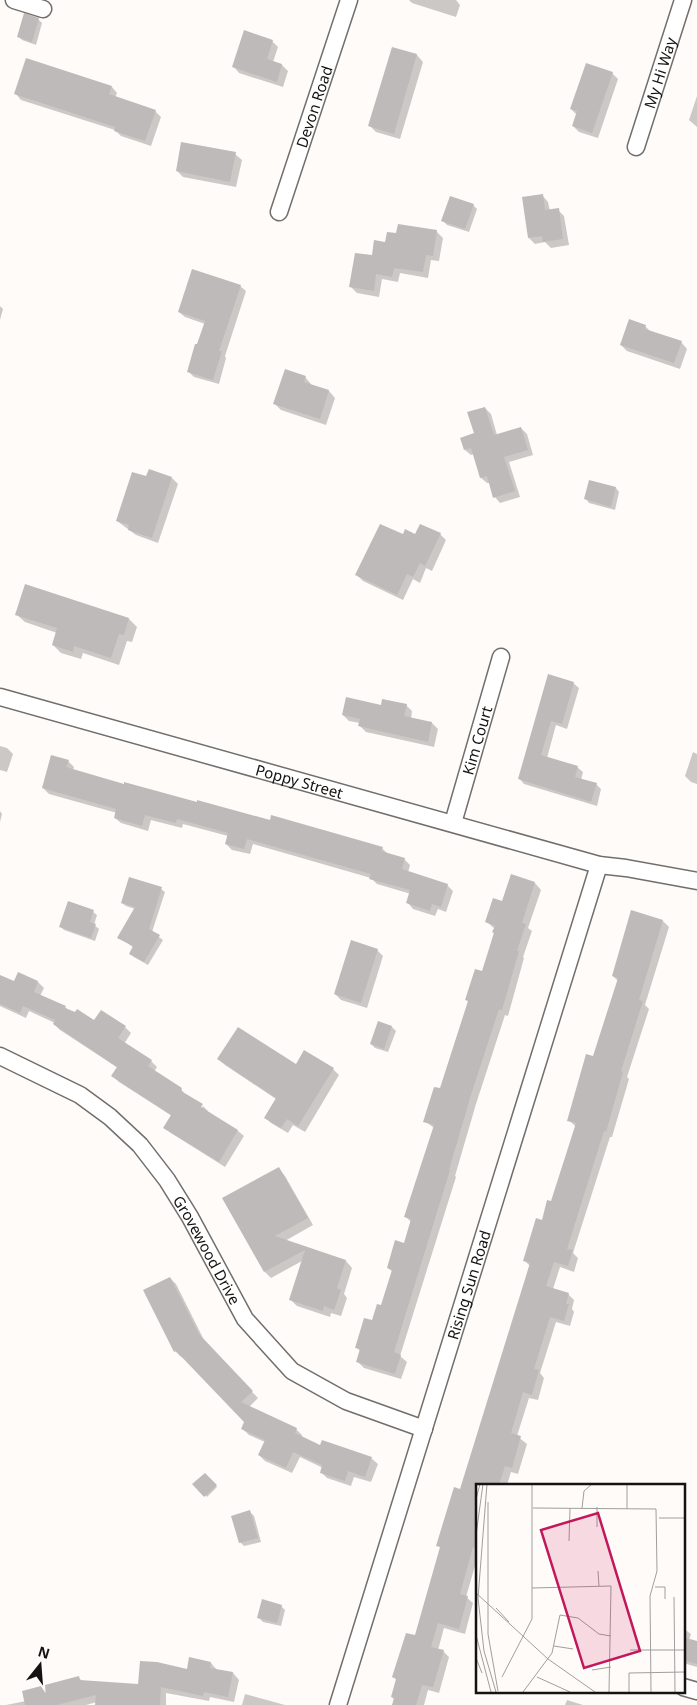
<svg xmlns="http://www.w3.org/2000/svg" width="697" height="1705" font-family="'Noto Sans',sans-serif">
  <rect width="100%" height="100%" fill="#fffbf8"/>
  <g fill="#0003">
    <polygon points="409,0 456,0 460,5 456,17 412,3"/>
    <polygon points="38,19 42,23 36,45 22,40 18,36"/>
    <polygon points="272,41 278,47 273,62 282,65 288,71 283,87 239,73 233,66"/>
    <polygon points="392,48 417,55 423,62 400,139 376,132 370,126"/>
    <polygon points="612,73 618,79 598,138 579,132 573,126 577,115 571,109"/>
    <polygon points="112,87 117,93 115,98 155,111 161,117 151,146 121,136 115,130 21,100 16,94"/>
    <polygon points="697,96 697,127 689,120"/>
    <polygon points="235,154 242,160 236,187 183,177 177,171"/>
    <polygon points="542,195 548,202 550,211 558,210 564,216 569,245 551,248 545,242 535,244 529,238"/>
    <polygon points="473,205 477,209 469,232 447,225 443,221"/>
    <polygon points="436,231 443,238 439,261 431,260 428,278 400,273 398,282 382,279 379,297 357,293 351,287 373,257 386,243"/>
    <polygon points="240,286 246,291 225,356 226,358 219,384 194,377 188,371 205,324 185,317 179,312"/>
    <polygon points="0,306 3,309 0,320"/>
    <polygon points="645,326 651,332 681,342 687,349 680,369 627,351 621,345"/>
    <polygon points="305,377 311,384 311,385 329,391 335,398 326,425 281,410 275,404"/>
    <polygon points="485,408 491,414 497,435 521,428 527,434 533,455 509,462 520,497 500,503 495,497 490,483 487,483 481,478 474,454 471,455 465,450 476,434"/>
    <polygon points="147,478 172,478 178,484 158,543 136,535 117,521"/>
    <polygon points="616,488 619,492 615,510 589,503 586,499"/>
    <polygon points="440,534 446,540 432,571 426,568 420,583 413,579 403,600 363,581 357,575 403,536"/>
    <polygon points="16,614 129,619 137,627 132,642 127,641 119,665 83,653 81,659 61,653 53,645 57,633 25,622"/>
    <polygon points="549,676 573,683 579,688 567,729 556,725 547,758 577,767 583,772 581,780 596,784 601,789 597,806 524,784 519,778"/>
    <polygon points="406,705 412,711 411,719 432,723 438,729 434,747 366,732 360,726 360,723 349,721 343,715 382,706"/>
    <polygon points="0,746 7,748 13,754 7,772 0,770"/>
    <polygon points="693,752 697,754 697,784 691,782 685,776"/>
    <polygon points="68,761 74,767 73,770 125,785 382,848 388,854 404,859 410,865 408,873 447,885 453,891 446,912 438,909 435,916 413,909 408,903 411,894 377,884 371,878 253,844 250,854 232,850 226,844 228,836 183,824 182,828 151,820 148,831 121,823 115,818 117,813 49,794 43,788"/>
    <polygon points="0,811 2,814 0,822"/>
    <polygon points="512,876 535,883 541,890 528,928 532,931 523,957 524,958 508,1016 505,1015 476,1104 455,1176 456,1177 400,1356 407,1362 401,1379 364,1368 357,1361 361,1352 356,1347 382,1307 393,1272 388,1268 405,1244 412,1223 406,1217 434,1128 425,1121 440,1090 483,972 495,929 487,922 503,903"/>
    <polygon points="161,889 165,892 152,932 163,940 148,965 134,957 131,954 134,948 119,937 135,909 126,906 122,903"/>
    <polygon points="93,912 97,915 94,925 99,929 95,941 64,930 60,926"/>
    <polygon points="663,921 669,927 645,1005 649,1009 627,1077 629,1079 612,1137 610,1137 573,1253 578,1258 574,1272 560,1267 553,1289 568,1294 574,1300 572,1309 574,1312 570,1326 556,1322 540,1373 544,1378 538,1400 529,1398 517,1436 527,1444 518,1474 511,1472 507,1485 477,1485 477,1559 466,1597 473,1603 465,1634 444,1628 438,1650 443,1651 449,1657 439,1693 428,1690 424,1705 393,1705 395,1700 392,1697 397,1680 394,1677 416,1637 441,1548 438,1545 461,1491 531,1267 525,1261 552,1203 576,1127 569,1120 594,1057 618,981 613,976"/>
    <polygon points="377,950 383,956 367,1008 341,1000 335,994"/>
    <polygon points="0,976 15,983 38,982 44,988 40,996 65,1007 69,1011 95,1022 125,1027 131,1033 124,1044 151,1061 157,1067 154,1072 181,1089 199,1113 203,1106 208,1111 207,1112 238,1131 244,1136 225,1167 171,1133 165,1128 172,1116 119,1082 113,1076 118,1068 60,1030 54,1024 55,1023 29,1011 26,1018 0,1006"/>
    <polygon points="379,1022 392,1027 396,1031 388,1052 375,1048 371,1044"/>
    <polygon points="219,1059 333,1069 339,1075 305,1132 293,1125 288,1133 271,1123 265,1117 276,1099 225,1065"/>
    <polygon points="279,1169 285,1176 313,1225 285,1241 346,1261 352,1268 344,1294 347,1298 341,1316 331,1313 330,1317 297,1306 290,1299 302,1261 271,1278 265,1272"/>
    <polygon points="170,1278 176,1284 205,1342 258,1398 249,1407 296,1429 302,1435 302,1437 321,1446 371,1458 378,1464 371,1482 354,1477 351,1486 327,1478 321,1472 323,1468 300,1457 292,1473 265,1461 259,1455 265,1442 249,1435 243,1429 246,1422 183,1356 181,1357 175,1351"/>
    <polygon points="205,1474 217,1487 207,1497 194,1484"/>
    <polygon points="250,1512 254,1516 261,1542 244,1546 240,1542"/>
    <polygon points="281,1606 285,1610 281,1626 263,1622 259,1618"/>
    <polygon points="683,1628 691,1634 689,1640 697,1642 697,1667 683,1663"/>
    <polygon points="211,1663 217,1670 233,1673 239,1680 234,1702 210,1697 209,1701 166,1693 166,1705 97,1705 97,1702 86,1705 6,1705 26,1701 79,1678 83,1682 139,1685"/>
    <polygon points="245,1694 285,1705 242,1705"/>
    <polygon points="567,1700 583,1705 565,1705"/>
  </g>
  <g fill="#bfbaba">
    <polygon points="24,13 39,18 32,42 17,37"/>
    <polygon points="244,30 273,40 267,59 282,64 277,82 232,67"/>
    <polygon points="392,47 417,54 394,134 368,126"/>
    <polygon points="26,58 112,86 109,94 156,110 145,141 114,131 115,127 14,94"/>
    <polygon points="586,63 613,72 592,133 572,126 577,111 570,109"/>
    <polygon points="181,142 236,152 230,182 176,171"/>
    <polygon points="543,194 545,210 559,208 563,239 543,242 542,236 528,238 522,197"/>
    <polygon points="450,196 474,204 465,229 441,221"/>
    <polygon points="398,224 437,230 433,256 426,255 423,272 394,268 392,277 376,274 374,291 349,287 355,253 372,255 374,240 385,242 387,232 396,233"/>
    <polygon points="192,269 241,285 219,351 222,351 213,380 187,372 195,344 197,344 205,321 178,312"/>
    <polygon points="629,319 646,325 645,329 682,341 674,363 620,345"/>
    <polygon points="285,369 306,376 304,382 329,390 320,419 273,404"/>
    <polygon points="485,407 494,435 521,427 528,450 504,457 515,491 493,498 487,476 480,478 471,448 464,450 460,438 474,433 467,412"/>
    <polygon points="149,469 172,477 152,538 128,530 129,525 116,521 132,472 146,476"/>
    <polygon points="589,480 616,487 611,507 584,499"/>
    <polygon points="380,524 403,534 405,529 415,534 420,524 441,533 425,566 420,563 413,577 407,574 397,595 355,575"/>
    <polygon points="25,584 129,618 124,635 119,634 111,658 74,646 73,652 52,645 57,628 15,615"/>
    <polygon points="548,674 574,682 562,724 551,721 541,755 578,766 575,777 597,783 591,802 518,779"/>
    <polygon points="346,697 381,705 382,699 407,704 404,716 432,722 428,742 358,726 360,719 342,715"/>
    <polygon points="51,755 69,760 66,767 124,784 124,782 197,802 197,800 270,820 271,815 383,847 381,851 405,858 402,869 448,884 441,907 432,904 430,911 406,903 410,890 369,879 371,874 247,839 244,849 225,844 228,833 177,819 176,823 145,815 142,826 114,818 116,809 42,788"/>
    <polygon points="511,874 535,882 522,923 526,924 517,951 519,951 502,1010 499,1009 470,1098 449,1170 450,1170 394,1352 401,1355 395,1374 356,1362 360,1349 355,1348 364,1318 372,1320 377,1304 381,1305 392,1270 387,1268 395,1240 404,1243 411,1219 404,1217 434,1125 423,1122 434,1087 440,1088 468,1001 465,1000 475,969 482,971 494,933 492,932 495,926 485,922 493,898 502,901"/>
    <polygon points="129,877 162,887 149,929 160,935 144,962 129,954 133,946 117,938 135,907 121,903"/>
    <polygon points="68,901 94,910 90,922 96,924 91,938 59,927"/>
    <polygon points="631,910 663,920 639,1000 643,1001 621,1071 623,1072 606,1132 604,1131 567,1249 573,1250 568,1266 554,1262 546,1286 569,1293 566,1304 569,1304 564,1321 550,1317 534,1369 539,1370 532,1395 523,1392 511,1433 521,1436 512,1468 505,1466 499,1485 477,1485 477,1548 473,1547 460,1594 468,1596 459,1629 438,1623 431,1647 444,1650 433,1687 422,1685 416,1705 392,1705 394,1698 391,1697 396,1679 392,1677 406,1633 415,1635 440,1547 436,1546 454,1487 460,1489 530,1263 523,1261 536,1218 542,1220 547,1200 551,1201 576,1123 567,1121 586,1054 593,1056 618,978 612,976"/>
    <polygon points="351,940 378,949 361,1003 334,994"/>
    <polygon points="18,972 38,981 34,992 66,1006 65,1008 75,1012 77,1009 94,1020 101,1010 126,1026 118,1038 152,1060 148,1066 182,1088 181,1091 203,1104 201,1107 238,1130 219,1162 163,1128 171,1115 111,1076 117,1067 53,1024 55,1020 23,1006 20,1013 0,1004 0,975 14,981"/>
    <polygon points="378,1021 392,1026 384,1049 370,1044"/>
    <polygon points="238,1027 296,1064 304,1050 334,1068 298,1126 287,1119 281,1128 264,1118 276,1098 217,1059"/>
    <polygon points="279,1167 308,1218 275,1236 346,1260 337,1288 341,1290 334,1310 324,1306 323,1311 289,1300 305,1250 264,1272 222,1198"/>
    <polygon points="170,1277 199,1334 253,1391 241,1402 297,1428 295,1433 320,1445 322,1440 372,1457 365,1477 348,1471 345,1481 320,1473 322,1465 293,1452 286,1468 258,1455 265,1440 241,1429 244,1422 176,1351 174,1352 143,1290"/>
    <polygon points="205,1473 217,1485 204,1497 192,1484"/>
    <polygon points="250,1510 258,1538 239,1543 231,1516"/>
    <polygon points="262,1599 282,1605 277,1623 257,1618"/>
    <polygon points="683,1637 697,1641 697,1664 683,1660"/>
    <polygon points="189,1657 211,1662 210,1668 233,1672 228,1697 204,1692 203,1696 161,1687 160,1705 95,1705 96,1695 57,1705 25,1705 22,1691 79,1676 80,1680 138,1684 140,1661 157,1662 187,1669"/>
  </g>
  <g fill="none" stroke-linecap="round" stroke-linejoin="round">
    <g stroke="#726e6c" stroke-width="19">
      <g id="minor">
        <polyline points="14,0 43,9"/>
        <path id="s1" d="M636,147L683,0"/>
        <path id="s2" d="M279,212L349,0"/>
        <path id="s3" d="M0,697L599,865L626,868L697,881"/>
        <path id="s4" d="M453,823L501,657"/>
        <path id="s5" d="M0,1056L80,1095L110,1117L140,1145L167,1180L190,1217L245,1319L292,1371L346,1401L424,1429"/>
        <polyline points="683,1687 697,1691"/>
        <path id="s6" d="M338,1705L599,865"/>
      </g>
    </g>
    <use href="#minor" stroke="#fff" stroke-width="16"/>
  </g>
  <g text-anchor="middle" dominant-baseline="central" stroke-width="5" stroke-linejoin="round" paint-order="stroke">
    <g font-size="15" fill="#141312" stroke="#fffbf8">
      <text stroke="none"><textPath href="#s1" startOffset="78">My Hi Way</textPath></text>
      <text stroke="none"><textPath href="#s2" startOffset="111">Devon Road</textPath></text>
      <text stroke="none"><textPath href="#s4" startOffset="86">Kim Court</textPath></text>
      <text stroke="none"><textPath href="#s3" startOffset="311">Poppy Street</textPath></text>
      <text stroke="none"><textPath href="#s5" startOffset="292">Grovewood Drive</textPath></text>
      <text stroke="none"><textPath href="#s6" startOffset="440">Rising Sun Road</textPath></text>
    </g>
  </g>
  <g transform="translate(476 1484)">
    <rect width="209" height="209" fill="#fffbf8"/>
    <path fill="none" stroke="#a19e9c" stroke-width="1" d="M11,0L2,114L8,167L20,208M0,15L4,0M12,18V150L22,207M57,24L180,25M106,24L108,7L116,0M151,25V0M183,34H209M121,43V23M0,51L7,0M93,57L94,24M122,87L123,102M179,103H189V115M56,104L135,102L133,208M0,109L72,175L119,208M198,113L199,208M20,124L33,138M0,151L15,208M78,162L97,165M154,166H209M0,174L6,189M116,186L135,183M26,193L56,135V0M61,193L94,208M47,208L76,169L84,131L102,134L123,150L135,152M153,208V189L209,188M175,208L174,112L181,87L180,25"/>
    <path fill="#c2185b" fill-opacity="0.15" stroke="#c2185b" stroke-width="2.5" d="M122,29L164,167L108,184L65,46Z"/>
    <rect width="209" height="209" fill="none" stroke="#141312" stroke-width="2.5"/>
  </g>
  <g transform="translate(40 1665) rotate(17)" stroke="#fffbf8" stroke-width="4" paint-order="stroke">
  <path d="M0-4L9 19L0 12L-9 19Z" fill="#141312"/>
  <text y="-8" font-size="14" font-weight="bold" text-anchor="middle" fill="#141312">N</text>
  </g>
</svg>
